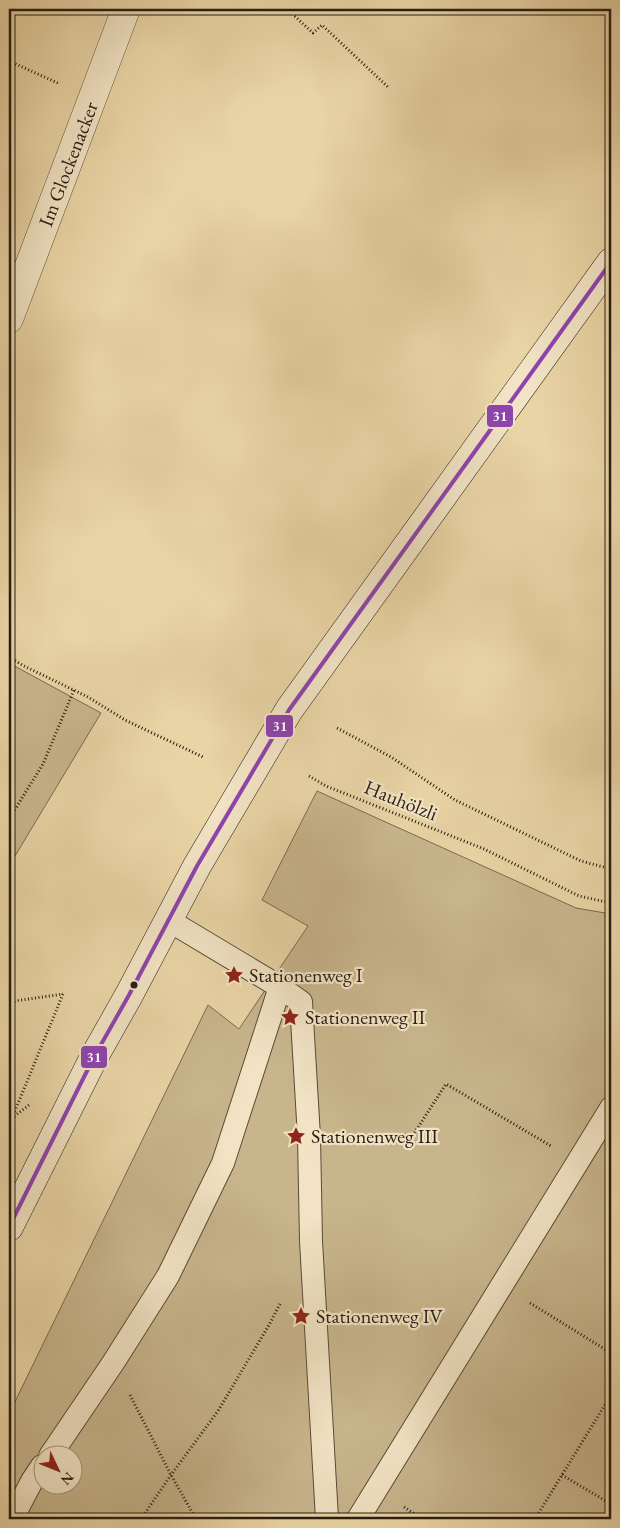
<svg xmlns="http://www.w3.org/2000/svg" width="620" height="1528" font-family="'EB Garamond',serif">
  <rect width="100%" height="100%" fill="#e9d4a5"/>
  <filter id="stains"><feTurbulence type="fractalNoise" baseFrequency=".004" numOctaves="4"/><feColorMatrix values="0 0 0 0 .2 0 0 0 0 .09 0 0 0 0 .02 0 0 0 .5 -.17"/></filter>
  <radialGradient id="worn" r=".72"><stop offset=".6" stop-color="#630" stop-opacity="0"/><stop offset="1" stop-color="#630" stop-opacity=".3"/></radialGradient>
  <g fill="#c8b58c" stroke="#786950" fill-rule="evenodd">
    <polygon points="9,663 101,713 9,866"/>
    <path d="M317,791L576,908L611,914V1519H9V1414L208,1005L239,1029L308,926L262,900ZM42,1456H72V1486H42Z"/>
  </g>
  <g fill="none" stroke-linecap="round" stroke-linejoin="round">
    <g stroke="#584b38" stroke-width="24">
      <g id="lane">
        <polyline points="168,920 280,987 301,1002 309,1137 311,1241 327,1519"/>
        <polyline points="50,1456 113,1363 168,1276 223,1163 280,987"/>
        <polyline points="12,1519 32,1481 42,1466"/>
        <polyline points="358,1519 611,1108"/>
      </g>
    </g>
    <g stroke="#584b38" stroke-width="29">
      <polyline id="street" points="9,319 126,9"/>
    </g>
    <g stroke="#281d13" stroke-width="29">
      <polyline id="secondary" points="9,1227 94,1057 129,995 197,866 289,710 611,262"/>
    </g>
    <g stroke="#281d13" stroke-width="3" stroke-dasharray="1 2.5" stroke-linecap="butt">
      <polyline points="287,9 313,33 322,25 389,88"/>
      <polyline points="9,61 60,84"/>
      <polyline points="9,657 24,666 88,697 125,720 203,757"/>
      <polyline points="337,728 391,757 455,800 581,861 611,869"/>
      <polyline points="309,776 326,786 484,849 579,896 611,903"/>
      <polyline points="9,819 43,764 74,690"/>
      <polyline points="9,1006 15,1001 63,994"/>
      <polyline points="12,1118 63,994"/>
      <polyline points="9,1125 12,1118 29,1105"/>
      <polyline points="342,1136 413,1135 446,1084 551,1146"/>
      <polyline points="530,1303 611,1353"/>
      <polyline points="130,1395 171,1475 196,1519"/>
      <polyline points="562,1475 611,1504"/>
      <polyline points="404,1507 422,1519"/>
      <polyline points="141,1519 171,1475 218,1411 269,1325 281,1302"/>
      <polyline points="535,1519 611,1395"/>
    </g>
    <use href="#lane" stroke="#f1e3c4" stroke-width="22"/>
    <use href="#street" stroke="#f1e3c4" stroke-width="28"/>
    <use href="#secondary" stroke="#f1e3c4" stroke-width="28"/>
    <g stroke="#f1e3c4" stroke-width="8">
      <polyline id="bus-1" points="9,1227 94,1057 129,995 197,866 289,710 611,262"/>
    </g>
    <use href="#bus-1" stroke="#8e44ad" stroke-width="4"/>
  </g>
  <defs>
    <g id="sight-bare" transform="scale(1.5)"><path d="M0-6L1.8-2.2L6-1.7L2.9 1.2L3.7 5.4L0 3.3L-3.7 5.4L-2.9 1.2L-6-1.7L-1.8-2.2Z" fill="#8f2418" stroke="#f1e3c4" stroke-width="2.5" paint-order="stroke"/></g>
  </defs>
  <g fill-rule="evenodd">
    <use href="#sight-bare" x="234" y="975"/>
    <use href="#sight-bare" x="290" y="1017"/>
    <use href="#sight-bare" x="296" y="1136"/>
    <use href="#sight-bare" x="301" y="1316"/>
  </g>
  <circle fill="#281d13" stroke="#f1e3c4" stroke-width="2" cx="134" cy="985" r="4.5"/>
  <g text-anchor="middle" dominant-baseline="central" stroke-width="4.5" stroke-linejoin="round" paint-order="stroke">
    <g font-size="20" fill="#281d13" stroke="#f1e3c4">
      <text transform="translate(68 164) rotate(-69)">Im Glockenacker</text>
      <text transform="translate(401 800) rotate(22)">Hauhölzli</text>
    </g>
    <g font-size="20" fill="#281d13" stroke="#f1e3c4" text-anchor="start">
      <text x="249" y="975">Stationenweg I</text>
      <text x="305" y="1017">Stationenweg II</text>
      <text x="311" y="1136">Stationenweg III</text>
      <text x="316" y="1316">Stationenweg IV</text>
    </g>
  </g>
  <g stroke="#f1e3c4" stroke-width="2">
    <rect x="486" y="404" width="28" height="24" rx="5" fill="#8e44ad"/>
    <rect x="265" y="714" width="29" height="24" rx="5" fill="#8e44ad"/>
    <rect x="80" y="1045" width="28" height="24" rx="5" fill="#8e44ad"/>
  </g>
  <g font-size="14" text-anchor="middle" font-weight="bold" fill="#fff">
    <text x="500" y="421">31</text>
    <text x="280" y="731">31</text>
    <text x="94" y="1062">31</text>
  </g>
  <rect width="620" height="1528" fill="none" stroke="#e9d4a5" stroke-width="30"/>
  <rect x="10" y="10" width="600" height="1508" fill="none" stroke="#281d13" stroke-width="2.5"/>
  <rect x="15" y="15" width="590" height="1498" fill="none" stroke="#281d13"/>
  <g transform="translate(58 1470) rotate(133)"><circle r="24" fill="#f1e3c4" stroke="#a1947d"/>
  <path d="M0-4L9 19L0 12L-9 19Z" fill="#8f2418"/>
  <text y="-8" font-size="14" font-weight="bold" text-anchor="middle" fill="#281d13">N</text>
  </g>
  <rect width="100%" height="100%" filter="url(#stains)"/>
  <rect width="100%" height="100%" fill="url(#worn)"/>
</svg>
